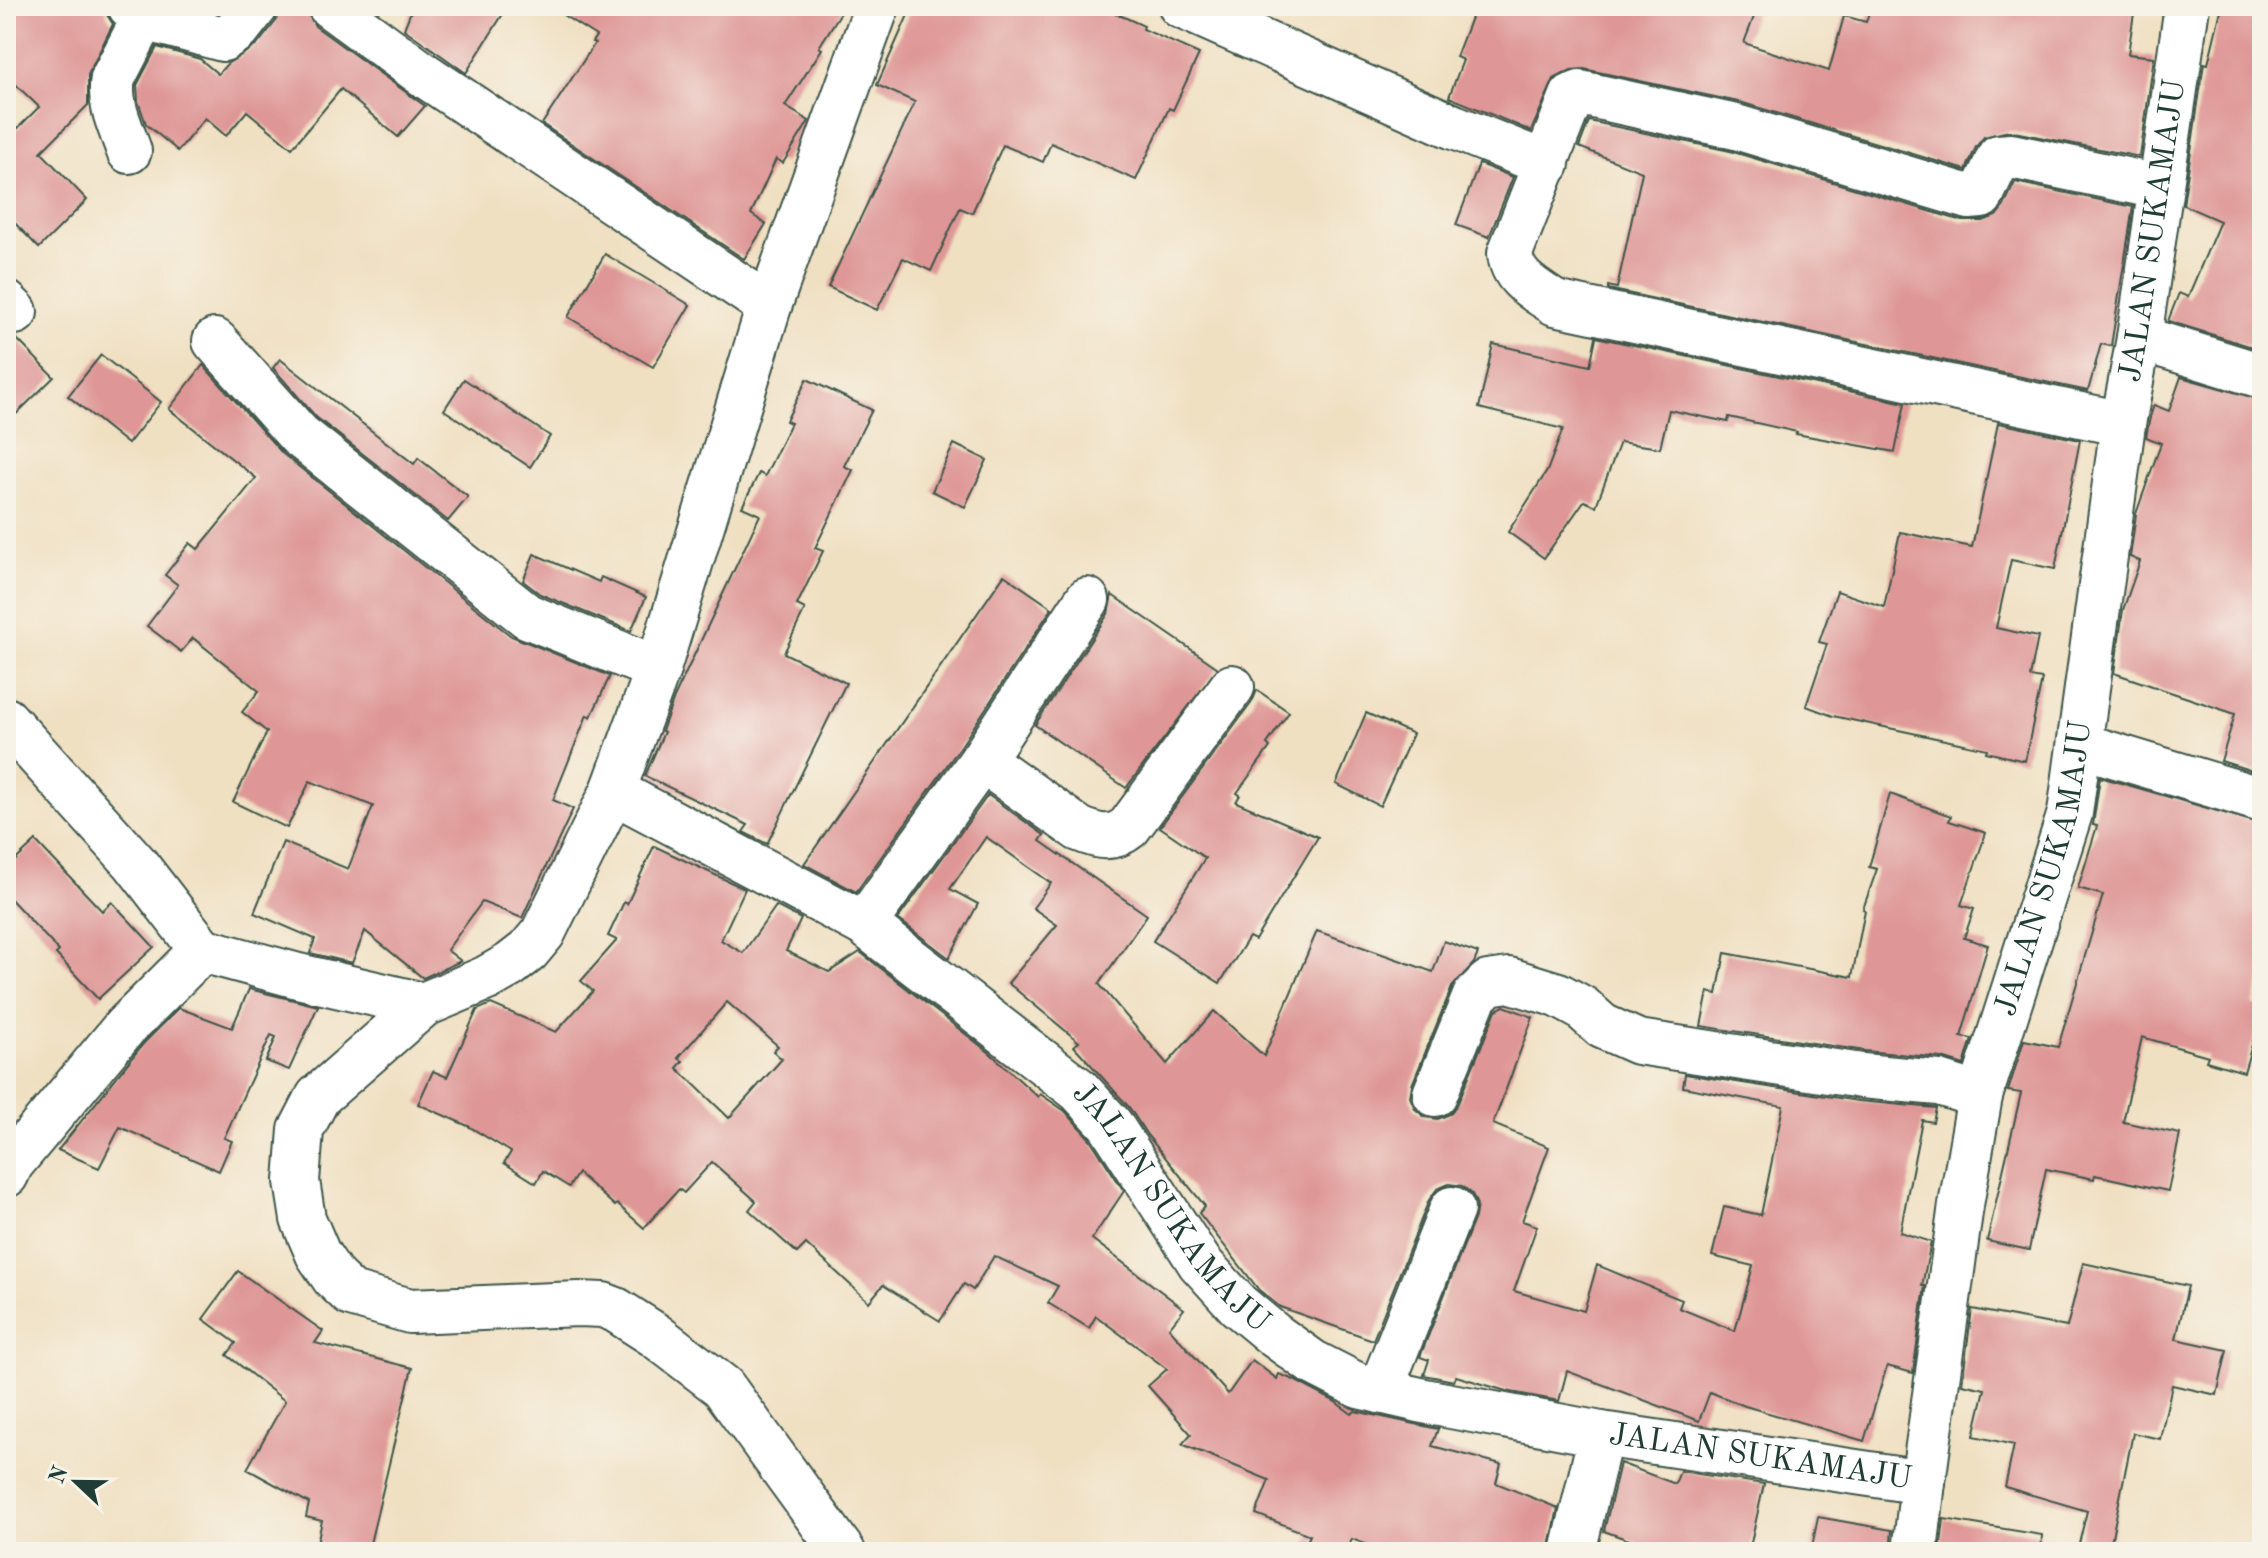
<svg xmlns="http://www.w3.org/2000/svg" width="2268" height="1558" font-family="'Old Standard TT',serif">
  <rect width="100%" height="100%" fill="#f7f3e8"/>
  <filter id="ink" filterUnits="userSpaceOnUse"><feTurbulence type="fractalNoise" baseFrequency=".0125" numOctaves="2"/><feDisplacementMap in="SourceGraphic" scale="16" xChannelSelector="R" yChannelSelector="G"/><feConvolveMatrix kernelMatrix="1 2 1 2 8 2 1 2 1" color-interpolation-filters="sRGB"/></filter>
  <filter id="wash" filterUnits="userSpaceOnUse"><feTurbulence type="fractalNoise" baseFrequency=".006" numOctaves="4" result="noise"/><feDisplacementMap in="SourceGraphic" scale="32" xChannelSelector="R" yChannelSelector="G"/><feGaussianBlur stdDeviation="1.8" result="paint"/><feColorMatrix in="noise" values="0 0 0 0 0 0 0 0 0 0 0 0 0 0 0 0 0 1.4 0 .05"/><feComposite in="paint" operator="in"/></filter>
  <g filter="url(#wash)">
    <rect width="100%" height="100%" fill="#f0e0c2"/>
    <g id="blocks">
      <g fill="#de9796" fill-rule="evenodd">
        <polygon points="6,6 106,6 107,15 113,24 88,75 88,105 41,152 87,200 39,248 6,214 6,140 39,107 6,75"/>
        <polygon points="280,6 304,6 315,26 425,106 398,137 341,89 292,148 247,111 226,136 205,118 178,151 146,124 138,101 137,85 157,47 200,59 218,74 227,64 257,45 276,21"/>
        <polygon points="413,6 508,6 466,73 404,29"/>
        <polygon points="549,6 845,6 819,47 822,49 785,106 809,121 783,163 776,159 751,214 766,224 744,259 542,124 595,43 592,42 596,36"/>
        <polygon points="912,6 1100,6 1144,26 1143,29 1199,54 1173,110 1169,108 1136,180 1051,143 1043,162 1003,145 972,213 960,208 931,271 903,258 877,310 828,287 915,102 877,85"/>
        <polygon points="1478,6 1758,6 1744,43 1829,71 1844,16 1866,22 1871,6 2135,6 2128,54 2154,57 2140,157 2009,131 1984,137 1976,147 1966,170 1743,103 1584,69 1571,70 1554,79 1531,131 1449,97 1463,60 1456,57 1472,15 1474,16"/>
        <polygon points="2222,6 2262,6 2262,350 2168,321 2179,293 2188,297 2220,221 2183,205 2204,63 2208,64"/>
        <polygon points="1589,121 1730,151 1962,221 1983,221 1996,216 2004,206 2015,182 2133,207 2111,346 2101,344 2088,391 1608,289 1608,286 1617,288 1642,172 1579,147"/>
        <polygon points="1479,164 1513,177 1489,237 1456,225"/>
        <polygon points="605,254 690,305 653,367 568,317"/>
        <polygon points="6,335 14,336 54,377 6,424"/>
        <polygon points="1596,337 1905,403 1895,452 1796,434 1797,432 1729,417 1728,422 1669,410 1660,448 1620,442 1596,506 1584,501 1544,558 1508,532 1547,471 1563,429 1479,408 1493,344 1590,366"/>
        <polygon points="101,355 161,402 128,444 68,396"/>
        <polygon points="280,359 414,464 418,458 468,497 448,521 316,417 273,368"/>
        <polygon points="203,365 283,454 511,636 610,676 591,717 587,715 553,800 573,809 522,918 482,902 447,950 461,961 423,978 365,931 352,963 310,953 315,939 254,913 283,842 348,869 373,806 310,781 287,828 233,802 267,732 242,712 259,691 193,638 181,652 147,626 178,585 165,575 190,543 198,549 256,478 169,409"/>
        <polygon points="2181,377 2262,400 2262,774 2221,761 2235,714 2114,673 2123,610 2140,561 2130,557 2136,514 2161,443 2146,437 2150,417 2154,405 2169,411"/>
        <polygon points="464,379 550,436 530,467 444,410"/>
        <polygon points="807,379 872,410 844,466 853,470 815,548 823,551 797,605 805,609 784,653 846,683 767,844 743,832 748,825 645,776 664,732 662,731 674,698 760,515 742,507 759,473 765,476 791,423 786,421"/>
        <polygon points="1998,423 2080,440 2055,569 2011,560 1996,628 2038,637 2030,677 2042,679 2025,761 1986,752 1987,749 1833,716 1806,706 1827,644 1819,642 1837,591 1884,607 1900,532 1972,547"/>
        <polygon points="954,444 987,460 965,507 932,491"/>
        <polygon points="534,554 599,582 601,577 646,597 631,631 540,594 523,581"/>
        <polygon points="1004,575 1052,608 961,746 856,892 804,864"/>
        <polygon points="1112,595 1218,668 1126,788 1035,725 1108,614"/>
        <polygon points="1257,690 1289,712 1267,744 1270,747 1237,793 1240,795 1236,802 1318,837 1255,940 1249,937 1220,983 1153,941 1205,858 1160,827 1252,702"/>
        <polygon points="1366,713 1413,734 1380,806 1336,784"/>
        <polygon points="2100,777 2262,824 2262,976 2253,1005 2262,1007 2262,1011 2244,1072 2206,1061 2208,1056 2142,1037 2123,1122 2180,1134 2168,1191 2095,1175 2094,1179 2046,1169 2029,1250 1987,1241 2021,1093 2008,1091 2024,1040 2058,1047 2103,895 2078,888 2097,826 2093,825"/>
        <polygon points="1890,794 1951,816 1949,821 1986,833 1961,905 1974,909 1964,938 1988,945 1961,1037 1972,1039 1964,1065 1942,1058 1865,1051 1701,1026 1708,992 1717,994 1725,953 1852,977 1865,910 1863,909 1877,869 1869,867"/>
        <polygon points="988,795 1044,835 1040,841 1147,915 1099,984 1167,1064 1214,1011 1264,1056 1317,931 1433,972 1444,941 1478,953 1474,963 1452,987 1412,1085 1410,1097 1415,1109 1425,1117 1438,1119 1450,1114 1458,1103 1496,1010 1504,1006 1533,1017 1493,1124 1549,1147 1522,1221 1537,1226 1514,1291 1584,1311 1597,1265 1682,1300 1679,1308 1735,1331 1753,1266 1712,1256 1724,1207 1761,1215 1783,1106 1683,1087 1685,1074 1858,1101 1936,1108 1933,1122 1922,1120 1900,1232 1931,1242 1922,1286 1925,1286 1913,1373 1887,1366 1864,1441 1745,1406 1710,1392 1699,1421 1567,1371 1559,1401 1506,1391 1456,1376 1454,1381 1424,1375 1429,1360 1420,1357 1475,1217 1477,1205 1472,1194 1462,1186 1449,1184 1437,1189 1429,1200 1373,1340 1280,1307 1259,1290 1199,1213 1205,1206 1147,1135 1129,1107 1074,1046 1079,1042 1008,983 1057,925 1033,908 1051,883 986,837 950,889 978,904 949,958 898,919"/>
        <polygon points="36,841 102,911 112,902 154,947 98,999 56,954 59,951 6,894 6,869"/>
        <path d="M654,846L745,889L721,940L743,953L776,906L801,919L786,951L829,972L860,952L990,1053L1038,1097L1040,1094L1065,1111L1090,1139L1124,1191L1092,1239L1184,1309L1169,1328L1228,1394L1252,1360L1277,1379L1279,1374L1294,1380L1334,1401L1352,1414L1355,1411L1438,1429L1432,1446L1501,1464L1496,1483L1558,1508L1549,1552H1387L1352,1539L1347,1552H1303L1310,1535L1256,1514L1269,1480L1182,1444L1191,1434L1148,1386L1167,1369L1096,1316L1089,1328L1048,1303L1058,1286L994,1256L973,1290L964,1284L940,1321L883,1285L869,1302L806,1244L797,1253L749,1210L756,1201L712,1162L684,1193L679,1189L644,1228L617,1204L615,1206L578,1173L569,1187L543,1171L536,1183L504,1163L511,1152L468,1126L418,1104L433,1071L447,1077L477,1010L491,1004L556,1032L593,991L581,981L617,940L608,936L624,902L627,904ZM727,1002L778,1046L773,1051L782,1059L729,1118L677,1068L683,1061L678,1058Z"/>
        <polygon points="249,989 318,1006 289,1070 266,1061 276,1037 271,1035 224,1138 232,1141 219,1171 120,1127 99,1168 58,1150 143,1044 179,1008 232,1028"/>
        <polygon points="2083,1263 2188,1286 2176,1339 2227,1350 2217,1395 2172,1385 2160,1439 2133,1433 2109,1552 2077,1552 2087,1511 2005,1487 2014,1445 1974,1436 1985,1389 1962,1384 1972,1309 2067,1327"/>
        <polygon points="238,1271 323,1331 315,1343 412,1368 368,1552 315,1552 322,1521 306,1517 309,1503 247,1469 285,1401 227,1355 236,1343 203,1319"/>
        <polygon points="1620,1463 1675,1484 1680,1471 1764,1484 1749,1552 1662,1552 1604,1531"/>
        <polygon points="1818,1517 1892,1530 1890,1552 1811,1552"/>
        <polygon points="1944,1519 2042,1535 2041,1552 1940,1552"/>
      </g>
    </g>
  </g>
  <g filter="url(#ink)">
    <use href="#blocks" fill-opacity="0" stroke="#3e5549" stroke-width="2"/>
    <g fill="none" stroke-linecap="round" stroke-linejoin="round">
      <g stroke="#3e5549" stroke-width="48">
        <g id="minor">
          <polyline points="130,6 144,18 223,39 238,29 256,6"/>
          <polyline points="330,6 420,72 769,306"/>
          <polyline points="1181,6 1454,127 1547,164"/>
          <path d="M129,151C121,127 108,104 113,78L144,18"/>
          <polyline points="6,303 15,312"/>
          <polyline points="2139,338 2262,376"/>
          <polyline points="215,341 299,435 527,616 658,669"/>
          <path d="M2123,424L1555,303C1536,290 1512,279 1510,253L1572,96L1580,93L1736,127L1969,197L1981,196L1999,157L2011,156L2159,187"/>
          <polyline points="6,720 135,863 202,950 298,976 423,1005"/>
          <polyline points="2080,745 2262,800"/>
          <polyline points="982,760 1087,600"/>
          <path id="s1" d="M613,791L864,924L1079,1090L1110,1124L1200,1263L1238,1305L1273,1334L1312,1362L1359,1386L1424,1401L1601,1434L1923,1482L1961,1205L1980,1096L2070,813L2123,424L2139,338L2187,6"/>
          <path d="M864,924L982,760L1079,829C1098,837 1112,841 1129,827L1232,687"/>
          <polyline points="1435,1094 1475,996 1488,983 1509,980 1558,995 1582,1008 1602,1026 1638,1042 1862,1076 1939,1083 1980,1096"/>
          <polyline points="6,1175 11,1164 125,1027 202,950"/>
          <polyline points="1380,1391 1452,1209"/>
          <polyline points="843,1552 723,1387 655,1335 616,1310 603,1305 579,1304 410,1311 351,1294 334,1278 318,1254 303,1219 297,1181 301,1130 318,1097 423,1005 487,978 510,965 528,951 543,933 613,791 658,669 769,306 877,6"/>
          <polyline points="1573,1552 1601,1434"/>
          <polyline points="1915,1552 1923,1482"/>
        </g>
      </g>
      <use href="#minor" stroke="#fff" stroke-width="44"/>
    </g>
  </g>
  <g text-anchor="middle" dominant-baseline="central" stroke-width="7" stroke-linejoin="round" paint-order="stroke">
    <g font-size="32" fill="#1f3d34" stroke="#f7f3e8">
      <text stroke="none"><textPath href="#s1" startOffset="2818">JALAN SUKAMAJU</textPath></text>
      <text stroke="none"><textPath href="#s1" startOffset="2170">JALAN SUKAMAJU</textPath></text>
      <text stroke="none"><textPath href="#s1" startOffset="706">JALAN SUKAMAJU</textPath></text>
      <text stroke="none"><textPath href="#s1" startOffset="1378">JALAN SUKAMAJU</textPath></text>
    </g>
  </g>
  <rect width="2268" height="1558" fill="none" stroke="#f7f3e8" stroke-width="32"/>
  <g transform="translate(76 1482) rotate(292)" stroke="#f7f3e8" stroke-width="6" paint-order="stroke">
  <path d="M0-6L14 30L0 20L-14 30Z" fill="#1f3d34"/>
  <text y="-12" font-size="22" font-weight="bold" text-anchor="middle" fill="#1f3d34">N</text>
  </g>
</svg>
